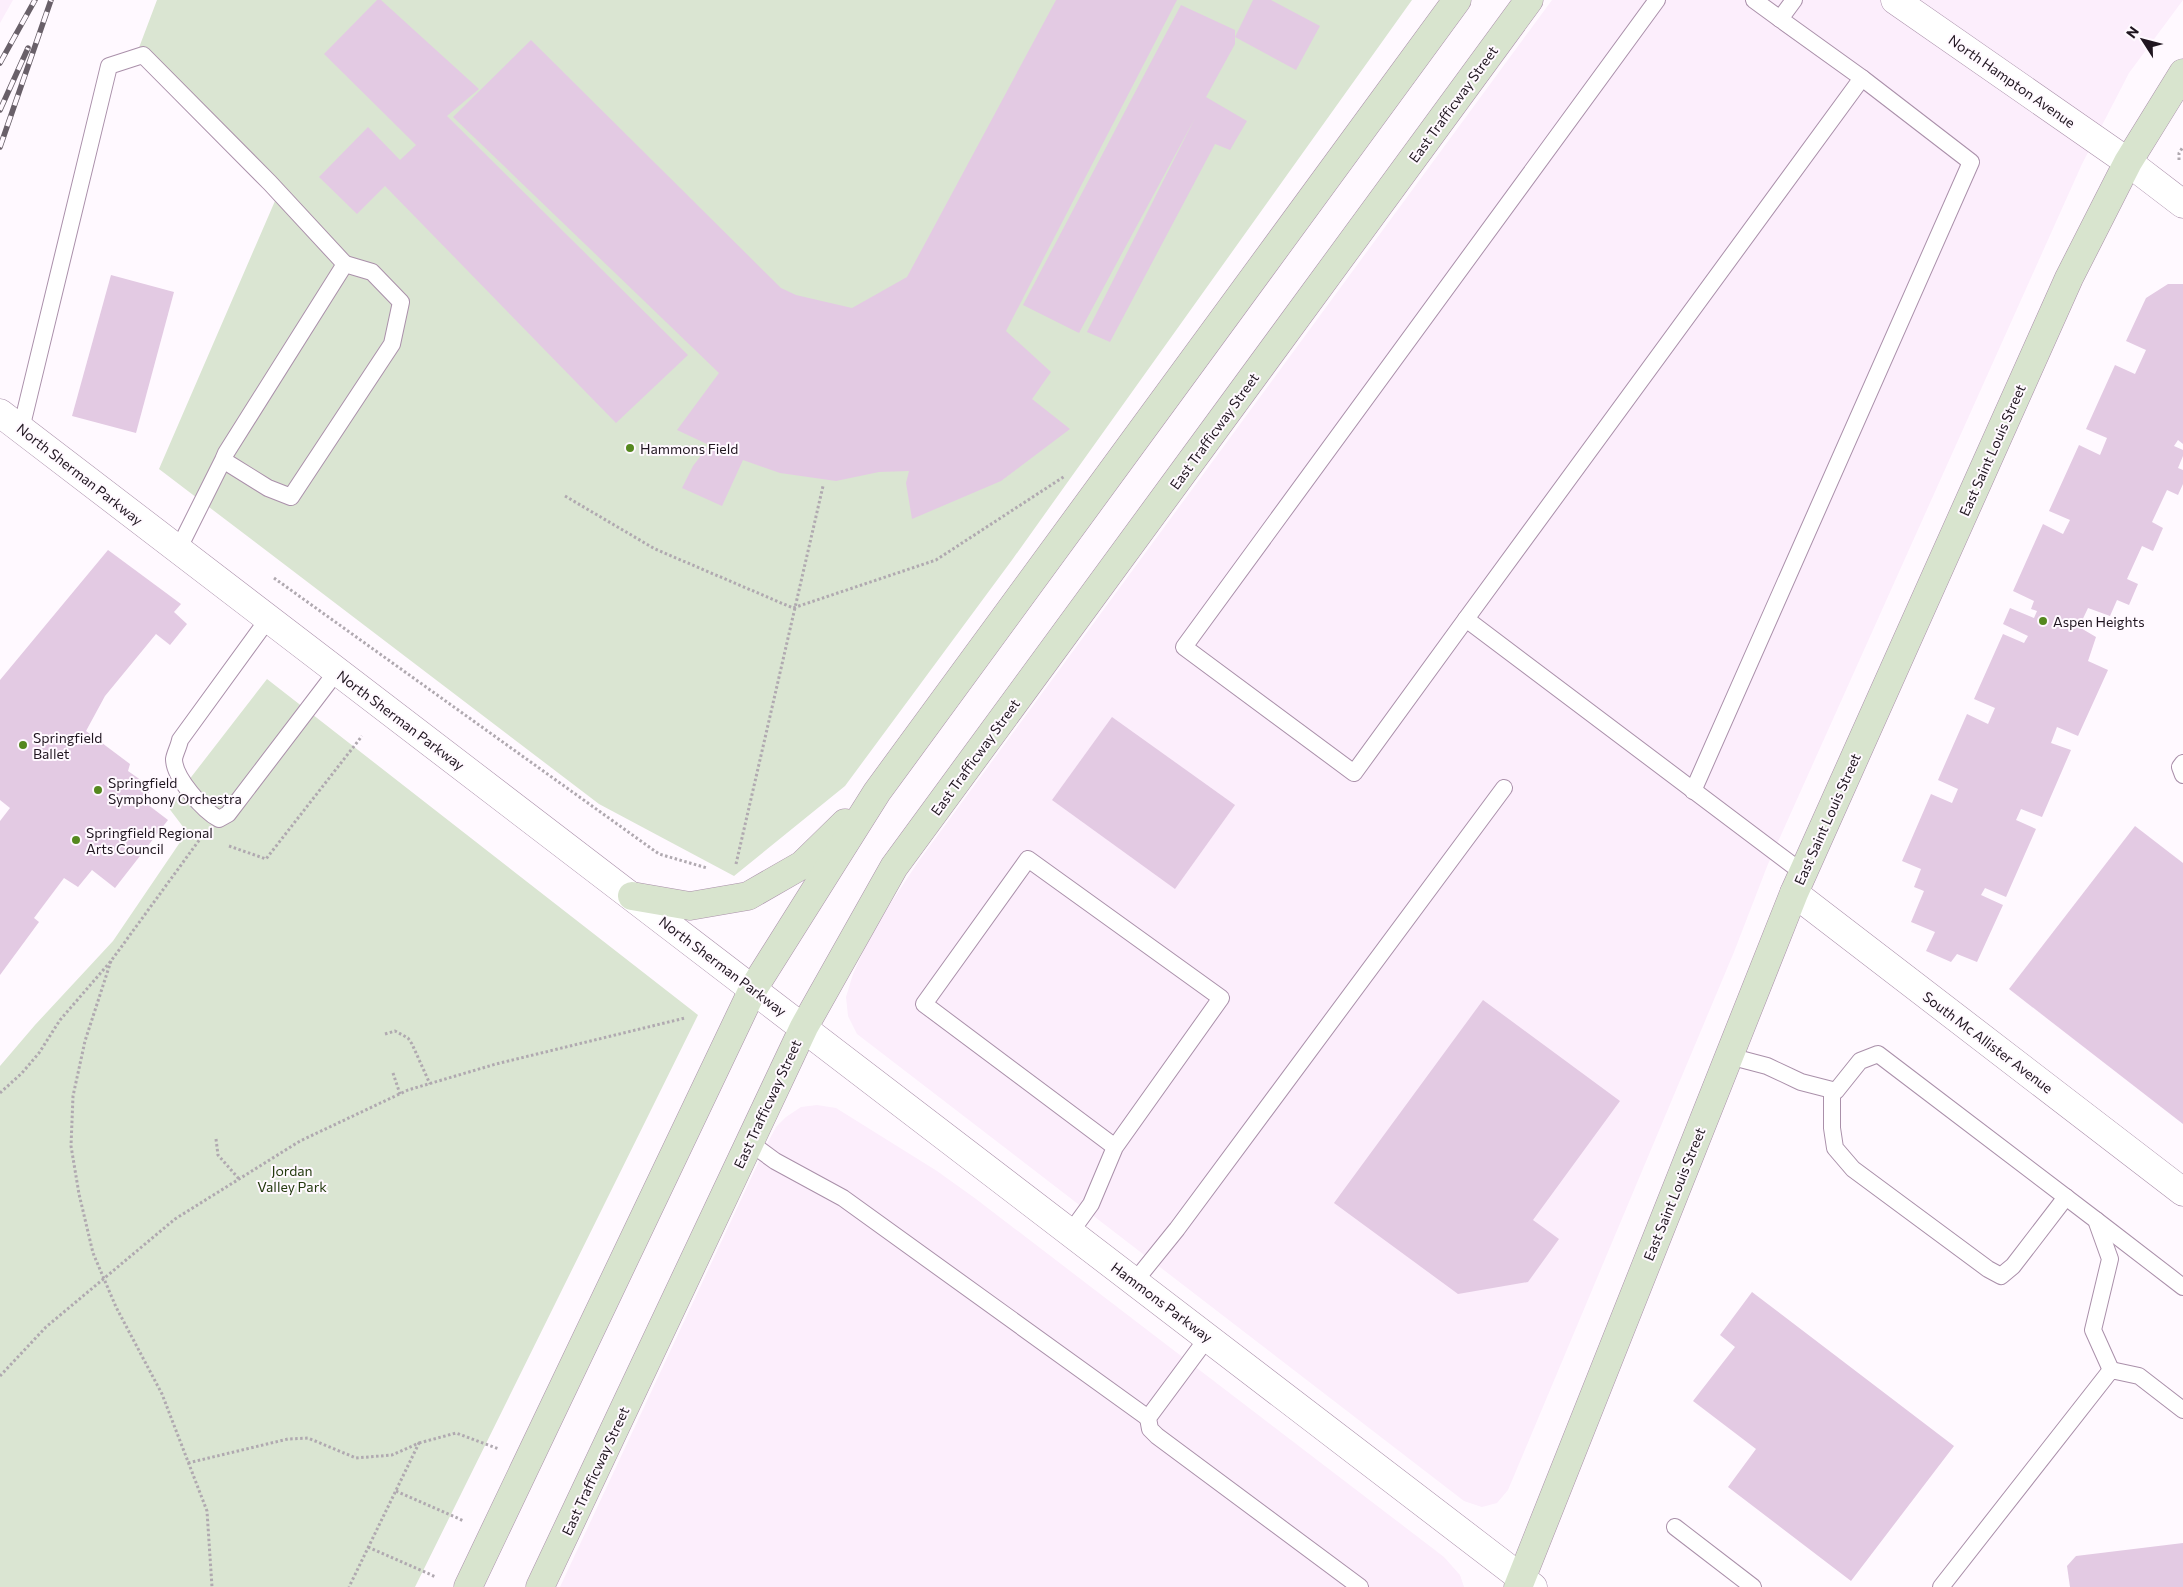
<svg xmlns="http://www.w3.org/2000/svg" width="2183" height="1587" font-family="Commissioner,sans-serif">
  <rect width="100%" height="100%" fill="#fff9ff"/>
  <g fill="#fceefc">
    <polygon points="0,0 13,0 0,23"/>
    <polygon points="1552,0 2183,0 2129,73 2082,164 1768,864 1734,952 1508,1490 1497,1503 1482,1507 1464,1501 857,1034 848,1016 846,997 853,974 873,930 918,862"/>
    <polygon points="817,1105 836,1108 937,1171 976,1199 1444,1557 1460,1575 1464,1587 560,1587 767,1144 776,1127 786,1117 801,1107"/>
  </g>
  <g fill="#dae5d2">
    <polygon points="157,0 1412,0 1012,560 845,786 734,876 599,804 159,469 278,194 137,53"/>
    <polygon points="267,679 698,1015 415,1587 0,1587 0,1066 35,1025 113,941 187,832 168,807"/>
  </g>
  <g fill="#e3cae3">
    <polygon points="377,0 381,0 479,89 447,116 688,355 616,423 385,186 357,214 319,177 368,127 400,160 416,145 324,54"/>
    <polygon points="1056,0 1177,0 1006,331 1051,372 1032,399 1070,429 1001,481 912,519 906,483 909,471 879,472 836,481 780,473 743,460 722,506 682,488 693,466 709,445 677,430 719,373 453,117 531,40 781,288 796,295 852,308 907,277"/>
    <polygon points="1253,0 1271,0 1320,26 1296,70 1235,37"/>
    <polygon points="1181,5 1235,30 1235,44 1206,97 1247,121 1230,150 1215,144 1110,342 1087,332 1195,118 1079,333 1023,305"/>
    <polygon points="111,275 174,292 136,433 72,416"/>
    <polygon points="2168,284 2183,284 2183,444 2178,440 2174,446 2183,450 2183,456 2178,468 2183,470 2183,484 2178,495 2167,490 2152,522 2163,528 2153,551 2142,546 2127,579 2138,584 2129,605 2117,600 2110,616 2088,608 2079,627 2096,637 2088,661 2108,670 2078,736 2057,727 2051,743 2071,750 2042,817 2021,809 2016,820 2036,829 2006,897 1985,888 1981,895 2003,905 1977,962 1957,954 1951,962 1926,951 1935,932 1911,922 1924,891 1914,887 1921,869 1902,861 1931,794 1952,803 1958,789 1938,780 1967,714 1988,724 1995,708 1974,699 2003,634 2024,643 2028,636 2003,624 2010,608 2034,618 2037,611 2031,609 2034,601 2013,591 2043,524 2063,534 2070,520 2049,511 2079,445 2100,455 2107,438 2086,429 2115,365 2135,374 2146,350 2126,341 2146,298"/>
    <polygon points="108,550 181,604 174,612 187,624 170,645 156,634 105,696 86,731 130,764 128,771 152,788 143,801 168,820 115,888 92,870 78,887 64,878 34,918 39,922 0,975 0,821 10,808 0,800 0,680"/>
    <polygon points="1112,717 1235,805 1175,889 1052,800"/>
    <polygon points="2135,826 2183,863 2183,1124 2009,989"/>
    <polygon points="1483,1000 1620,1101 1533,1220 1559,1239 1528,1282 1458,1294 1334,1203"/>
    <polygon points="1752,1292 1954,1446 1851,1581 1728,1487 1756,1449 1693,1401 1735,1347 1720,1335"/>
    <polygon points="2183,1543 2183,1587 2070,1587 2067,1566 2076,1556"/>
  </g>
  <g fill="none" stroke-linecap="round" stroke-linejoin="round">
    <g stroke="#aa90aa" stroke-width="18">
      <g id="lane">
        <polyline points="1754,0 1780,19"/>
        <polyline points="1794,0 1780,19 1862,78 1466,619 1803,873"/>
        <polyline points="21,429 109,66 143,55 270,183 345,264"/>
        <polyline points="178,550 223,460 226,453 345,264 372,272 401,302 392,344 291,497 268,488 223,460"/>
        <path d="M268,619L180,740C179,746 175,753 174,759C174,778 204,811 219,819L228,814L337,671"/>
        <polyline points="1466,619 1354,773 1184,647 1657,0"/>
        <polyline points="2183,763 2180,767 2183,775"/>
        <polyline points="1693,791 1971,162 1862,78"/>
        <polyline points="1729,1056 1767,1066 1801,1082 1836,1091 1860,1061 1878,1054 2096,1220 2110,1259 2093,1330 2111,1370"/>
        <polyline points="1832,1090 1832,1128 1835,1148 1853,1169 1988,1269 2001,1276 2013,1266 2066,1197"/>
        <polyline points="749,1142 775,1161 843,1198 1148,1418"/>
        <polyline points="2096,1220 2183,1287"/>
        <polyline points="1070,1233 1091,1204 1115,1147 1221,998 1028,859 924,1004 1115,1147"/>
        <polyline points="1135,1281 1177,1229 1504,788"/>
        <polyline points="1208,1337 1148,1418 1150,1429 1157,1436 1360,1587"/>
        <polyline points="1675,1527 1753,1587"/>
        <polyline points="1941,1587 2111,1370 2139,1376 2183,1410"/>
      </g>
    </g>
    <g stroke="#aa90aa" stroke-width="29">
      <g id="street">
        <polyline points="1895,0 2128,162 2183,204"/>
        <polyline points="0,413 1533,1587"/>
        <polyline points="1794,893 2183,1192"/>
      </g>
    </g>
    <g stroke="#aa90aa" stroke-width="29">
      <g id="secondary">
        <polyline points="632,896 690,906 748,896 802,865 845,823"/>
        <polyline points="468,1587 753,989 877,792 1457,0"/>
        <polyline points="540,1587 804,1027 894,867 1529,0"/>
        <polyline points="1518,1587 1794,893 2069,278 2128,162 2183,73"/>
      </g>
    </g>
    <g stroke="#b0a9b0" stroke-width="3" stroke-dasharray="2.5 2.5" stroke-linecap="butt">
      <polyline points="2179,160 2179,153 2183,147"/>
      <polyline points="565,496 655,549 793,608 936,560 1065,476"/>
      <polyline points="274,578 659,854 707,868"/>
      <polyline points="229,846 266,859 362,736"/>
      <polyline points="736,864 823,486"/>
      <polyline points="111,961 85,1041 73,1096 71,1146 79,1194 93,1253 116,1307 162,1394 207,1511 212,1587"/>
      <polyline points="385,1034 395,1031 408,1038 412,1044 430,1084"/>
      <polyline points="393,1073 400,1094"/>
      <polyline points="0,1093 22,1073 39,1053 60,1020 111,961 200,839"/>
      <polyline points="216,1139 218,1155 239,1179"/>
      <polyline points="0,1376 46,1327 175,1219 300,1141 408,1090 496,1064 685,1018"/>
      <polyline points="419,1443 456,1433 499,1449"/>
      <polyline points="188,1463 288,1439 308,1438 356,1458 392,1455 419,1443 349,1587"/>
      <polyline points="396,1491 464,1521"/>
      <polyline points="368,1547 436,1577"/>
    </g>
    <use href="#lane" stroke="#fff" stroke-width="16"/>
    <use href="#street" stroke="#fff" stroke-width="28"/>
    <use href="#secondary" stroke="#d8e4ce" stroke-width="28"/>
    <g stroke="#696069" stroke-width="5.5">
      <g id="rail">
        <polyline points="0,63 35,0"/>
        <polyline points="0,110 28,48"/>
        <polyline points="0,147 51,0"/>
      </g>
    </g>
    <use href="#rail" stroke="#fff9ff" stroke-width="4" stroke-dasharray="11" stroke-linecap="butt"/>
  </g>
  <g fill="#55881f" stroke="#fff9ff" stroke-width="2">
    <circle cx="630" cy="448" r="5"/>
    <circle cx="2043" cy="621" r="5"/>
    <circle cx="23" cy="745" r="5"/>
    <circle cx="98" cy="790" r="5"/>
    <circle cx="76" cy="840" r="5"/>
  </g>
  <g text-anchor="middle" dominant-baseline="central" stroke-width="4" stroke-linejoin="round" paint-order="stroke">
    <g font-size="14" fill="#201620" stroke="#fff9ff">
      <text transform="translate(2012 81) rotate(35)">North Hampton Avenue</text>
      <text transform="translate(1453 104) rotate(-54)">East Trafficway Street</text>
      <text transform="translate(1214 431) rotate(-54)">East Trafficway Street</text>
      <text transform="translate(1992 450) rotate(-66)">East Saint Louis Street</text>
      <text transform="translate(80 474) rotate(38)">North Sherman Parkway</text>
      <text transform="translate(401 720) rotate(37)">North Sherman Parkway</text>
      <text transform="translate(975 757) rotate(-54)">East Trafficway Street</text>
      <text transform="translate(1827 819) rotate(-66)">East Saint Louis Street</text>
      <text transform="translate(723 966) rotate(37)">North Sherman Parkway</text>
      <text transform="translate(1988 1042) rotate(37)">South Mc Allister Avenue</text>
      <text transform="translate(767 1104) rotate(-65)">East Trafficway Street</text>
      <text transform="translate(1674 1194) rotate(-68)">East Saint Louis Street</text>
      <text transform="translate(1162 1302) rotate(37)">Hammons Parkway</text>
      <text transform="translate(595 1471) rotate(-65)">East Trafficway Street</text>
    </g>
    <g font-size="14" fill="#201620" stroke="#fff9ff" text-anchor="start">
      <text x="640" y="448">Hammons Field</text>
      <text x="2053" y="621">Aspen Heights</text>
      <text x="33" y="737">Springfield<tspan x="33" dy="16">Ballet</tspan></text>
      <text x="108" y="782">Springfield<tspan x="108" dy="16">Symphony Orchestra</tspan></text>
      <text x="86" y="832">Springfield Regional<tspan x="86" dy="16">Arts Council</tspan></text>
    </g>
    <g font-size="14" fill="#243a0f" stroke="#fff9ff">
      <text x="292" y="1170">Jordan<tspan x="292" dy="16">Valley Park</tspan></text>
    </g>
  </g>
  <g transform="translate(2143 40) rotate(306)" stroke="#fff9ff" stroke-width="4" paint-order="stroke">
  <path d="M0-4L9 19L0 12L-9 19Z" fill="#201620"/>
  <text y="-8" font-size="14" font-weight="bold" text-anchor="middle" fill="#201620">N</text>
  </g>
</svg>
